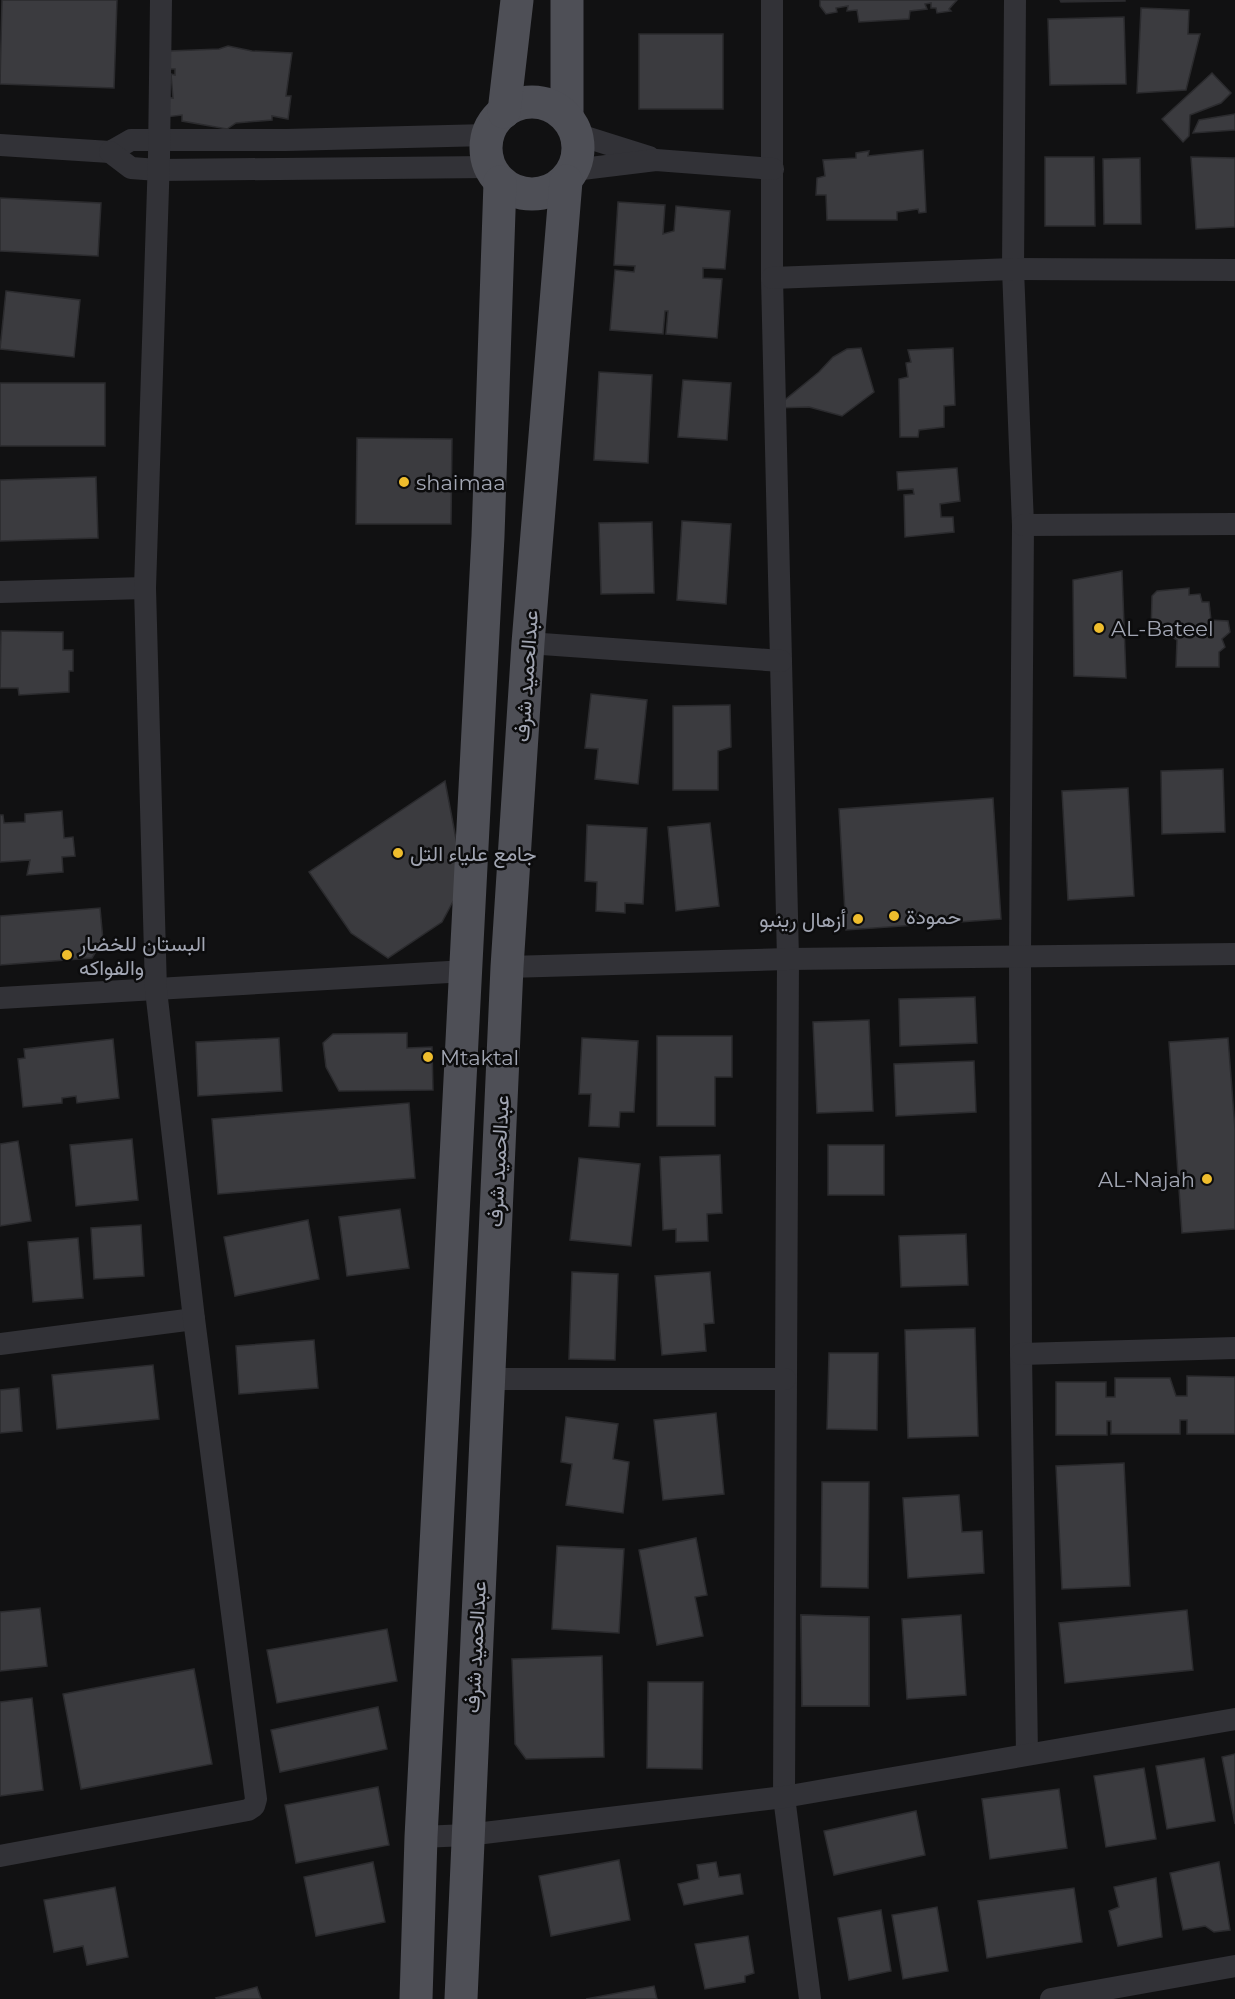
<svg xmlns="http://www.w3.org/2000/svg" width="1235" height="1999" font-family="Montserrat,Vazirmatn,sans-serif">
  <rect width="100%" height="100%" fill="#111112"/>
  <g fill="#3b3b3f" stroke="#2b2b2e" stroke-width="1.5">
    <polygon points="2,0 117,0 114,88 0,84"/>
    <polygon points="820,0 957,0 949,9 951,11 937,13 936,8 931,8 931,3 925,4 927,9 910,11 909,19 859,22 857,10 847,11 848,6 836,8 837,12 826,14 820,6"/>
    <polygon points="1060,0 1125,0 1125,1 1061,2"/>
    <polygon points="1141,8 1189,10 1188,34 1200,34 1186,90 1137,93"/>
    <polygon points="1124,17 1126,84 1050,85 1048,19"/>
    <rect x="639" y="34" width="84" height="75"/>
    <polygon points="228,46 252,51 292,53 286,96 291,96 288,119 272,116 272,120 236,123 227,129 182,121 182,115 166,117 166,97 173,98 171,74 175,75 175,69 169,69 169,51 219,49"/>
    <polygon points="1212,73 1231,93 1221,103 1190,115 1189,136 1183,142 1162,119"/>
    <polygon points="1235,114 1235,130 1193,133 1199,120"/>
    <polygon points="923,150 926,212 919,213 918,209 897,212 897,220 827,220 826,195 816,195 817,178 825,176 823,160 856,158 856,153 869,151 868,156"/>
    <polygon points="1045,157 1094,157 1095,226 1045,226"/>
    <polygon points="1191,157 1235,158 1235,227 1196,229"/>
    <polygon points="1140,158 1141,224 1104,224 1103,159"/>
    <polygon points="0,198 101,203 98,256 0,251"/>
    <polygon points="618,202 665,205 663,234 674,231 676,206 730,211 725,269 703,268 703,278 722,279 717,338 666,334 668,311 665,311 663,334 610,330 615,270 634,272 635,266 614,265"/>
    <polygon points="6,291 80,300 74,357 0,349"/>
    <polygon points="861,348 874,392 842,416 809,407 775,408 819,372 833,357 847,349"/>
    <polygon points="953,348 955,405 944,406 944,427 919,430 918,437 900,437 899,379 908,377 906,363 911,362 908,350"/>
    <polygon points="599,372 652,375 648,463 594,460"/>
    <polygon points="683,380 731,383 727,440 678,437"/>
    <rect x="0" y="383" width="105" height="63"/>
    <polygon points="357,438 452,439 451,524 356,524"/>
    <polygon points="957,468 960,501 940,504 941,517 953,517 954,532 905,537 904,495 914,494 913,489 898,490 897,472"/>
    <polygon points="96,477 98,538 0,541 0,480"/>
    <polygon points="682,521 731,524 726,604 677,600"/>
    <polygon points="652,522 654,593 601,594 599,523"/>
    <polygon points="1122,571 1126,678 1074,676 1073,580"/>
    <polygon points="1189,588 1189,595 1200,594 1202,602 1209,602 1211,620 1228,621 1230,632 1222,639 1225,647 1219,652 1219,667 1176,667 1177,640 1164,632 1151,633 1152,596 1157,591"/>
    <polygon points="1,631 63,632 63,650 73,650 73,671 69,671 69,692 19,695 18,688 0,688"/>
    <polygon points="591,694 647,700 638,784 595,779 598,749 585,748"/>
    <polygon points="730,705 731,747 718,751 718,790 673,790 673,706"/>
    <polygon points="1223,769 1225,832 1162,834 1161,771"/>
    <polygon points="445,781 464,881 442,922 388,958 351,933 309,872"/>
    <polygon points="1128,788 1134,896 1068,900 1062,791"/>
    <polygon points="993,798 1001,919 846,930 839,809"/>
    <polygon points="62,811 64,838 73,837 75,856 62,857 63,872 27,875 30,860 0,862 0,815 3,815 4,823 25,822 25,814"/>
    <polygon points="710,823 719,906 676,911 668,827"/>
    <polygon points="587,825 647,828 643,904 625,903 625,913 596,911 597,882 585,881"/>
    <polygon points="100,908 103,940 92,958 0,965 0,916"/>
    <polygon points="975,997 977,1043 900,1046 899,999"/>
    <polygon points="869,1020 873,1111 817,1113 813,1022"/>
    <polygon points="407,1033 407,1048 432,1047 433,1090 339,1091 326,1067 323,1043 333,1034"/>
    <polygon points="657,1036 732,1036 732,1077 715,1077 715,1126 657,1126"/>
    <polygon points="279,1038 282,1091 198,1096 196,1042"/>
    <polygon points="582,1038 638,1041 634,1112 620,1112 619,1127 589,1126 591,1094 579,1094"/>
    <polygon points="1228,1038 1235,1129 1235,1229 1182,1233 1169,1042"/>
    <polygon points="113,1039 119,1098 77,1103 76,1096 62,1098 62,1103 23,1107 18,1059 25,1058 24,1049"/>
    <polygon points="974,1061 976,1112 896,1116 894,1064"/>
    <polygon points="409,1103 415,1178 218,1194 212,1119"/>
    <polygon points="132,1139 138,1200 76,1206 70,1145"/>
    <polygon points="18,1141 31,1221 0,1226 0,1144"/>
    <rect x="828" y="1145" width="56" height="50"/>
    <polygon points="720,1155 722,1213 707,1214 708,1241 676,1242 676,1229 663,1230 660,1157"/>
    <polygon points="579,1158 640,1164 631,1246 570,1240"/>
    <polygon points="400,1209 409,1268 347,1276 339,1217"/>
    <polygon points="308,1220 319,1279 235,1296 224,1237"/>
    <polygon points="141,1225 144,1276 94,1279 91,1228"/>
    <polygon points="966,1234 968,1285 901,1287 899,1236"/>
    <polygon points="78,1238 83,1298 33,1302 28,1242"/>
    <polygon points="572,1272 618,1274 615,1360 569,1359"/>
    <polygon points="710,1272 714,1323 704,1324 706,1351 662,1355 655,1276"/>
    <polygon points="975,1328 978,1436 908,1438 905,1330"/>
    <polygon points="314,1340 318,1388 239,1394 236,1346"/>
    <polygon points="829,1353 878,1353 877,1430 827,1429"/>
    <polygon points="153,1365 159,1419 57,1429 52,1375"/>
    <polygon points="1187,1376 1235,1377 1235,1434 1187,1434 1187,1420 1180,1420 1180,1434 1111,1434 1111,1421 1107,1421 1107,1435 1056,1435 1056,1382 1106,1382 1106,1397 1115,1397 1115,1378 1170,1378 1176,1396 1187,1396"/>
    <polygon points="19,1388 22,1431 0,1433 0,1390"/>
    <polygon points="716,1413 724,1494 663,1500 654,1420"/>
    <polygon points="566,1417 618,1424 613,1459 629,1462 623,1513 566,1505 572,1464 561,1462"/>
    <polygon points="1124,1463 1130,1586 1062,1589 1056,1466"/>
    <polygon points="822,1482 869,1482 868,1588 821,1587"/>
    <polygon points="959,1495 962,1532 982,1531 984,1573 908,1578 903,1498"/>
    <polygon points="696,1538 707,1595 695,1597 703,1636 657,1645 639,1550"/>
    <polygon points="557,1546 624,1549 619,1633 552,1629"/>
    <polygon points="40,1608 47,1666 0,1671 0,1612"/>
    <polygon points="1187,1610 1193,1670 1065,1683 1059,1623"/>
    <polygon points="801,1615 869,1617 869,1706 802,1706"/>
    <polygon points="801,1615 869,1617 869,1706 802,1706"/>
    <polygon points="961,1615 966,1695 907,1699 902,1619"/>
    <polygon points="387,1629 397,1681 277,1703 267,1650"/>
    <polygon points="602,1656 604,1757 526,1759 515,1744 512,1659"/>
    <polygon points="194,1669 212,1764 81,1789 63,1694"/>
    <polygon points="648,1682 703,1682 702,1769 647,1768"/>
    <polygon points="32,1698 43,1790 0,1796 0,1702"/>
    <polygon points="378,1707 387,1749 280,1772 271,1730"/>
    <polygon points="1235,1754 1235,1824 1222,1757"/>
    <polygon points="1204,1758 1215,1821 1167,1829 1156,1766"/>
    <polygon points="1144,1768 1156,1839 1106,1847 1094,1776"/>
    <polygon points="378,1787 389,1845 296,1863 285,1805"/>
    <polygon points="1059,1789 1067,1848 990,1859 982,1799"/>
    <polygon points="916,1811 925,1855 834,1875 824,1831"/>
    <polygon points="619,1860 630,1920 551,1936 539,1876"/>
    <polygon points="373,1862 385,1922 316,1936 304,1877"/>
    <polygon points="716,1862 719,1877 740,1874 743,1894 684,1905 678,1884 699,1879 697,1865"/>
    <polygon points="1219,1862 1230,1930 1214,1932 1205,1926 1183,1930 1170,1873"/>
    <polygon points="1156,1878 1162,1937 1118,1946 1109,1911 1119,1907 1114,1887"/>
    <polygon points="115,1887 128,1957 87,1965 83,1946 54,1952 44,1900"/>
    <polygon points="1074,1888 1082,1942 987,1958 978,1901"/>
    <polygon points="937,1907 948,1971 903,1979 892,1915"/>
    <polygon points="881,1910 891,1971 849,1980 838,1918"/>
    <polygon points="748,1936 754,1973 745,1976 745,1982 705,1989 695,1944"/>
    <polygon points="654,1986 657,1999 586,1999"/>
    <polygon points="257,1987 261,1999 217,1999 216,1998"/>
  </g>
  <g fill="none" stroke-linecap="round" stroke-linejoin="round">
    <g stroke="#323237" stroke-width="22">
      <polyline points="772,0 772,278 788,959 784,1797 810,1999"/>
      <polyline points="1015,0 1013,269 1023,525 1020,956 1021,1354 1027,1754"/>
      <polyline points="576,134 649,157"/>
      <polyline points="0,145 110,152 131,140 286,140 488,135"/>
      <polyline points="110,152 131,168 158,170 489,167"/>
      <polyline points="574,170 656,160 773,169"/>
      <polyline points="772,278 1013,269 1235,270"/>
      <polyline points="1023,525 1235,524"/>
      <polyline points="0,592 145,588"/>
      <polyline points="528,643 781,661"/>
      <polyline points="507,967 788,959 1235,954"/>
      <polyline points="0,998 466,971"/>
      <polyline points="0,1344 194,1319"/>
      <polyline points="1021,1354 1235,1348"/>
      <polyline points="487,1379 785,1379"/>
      <polyline points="421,1837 467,1835 784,1797 1235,1719"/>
      <polyline points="0,1856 248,1810 254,1806 256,1799 194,1319 156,990 145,588 159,157 161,0"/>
      <polyline points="1051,1999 1235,1966"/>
    </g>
    <g stroke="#4e4f56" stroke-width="33">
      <polyline points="567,0 567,117"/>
      <circle cx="532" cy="148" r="46"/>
      <polyline points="504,112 517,0"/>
      <polyline points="416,1999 421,1837 488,536 500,182"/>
      <polyline points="461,1999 507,967 528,643 566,181"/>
    </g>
  </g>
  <g fill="#efbd2d" stroke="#0c0c0d" stroke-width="2">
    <circle cx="404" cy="482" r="6"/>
    <circle cx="1099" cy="628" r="6"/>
    <circle cx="398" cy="853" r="6"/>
    <circle cx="894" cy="916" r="6"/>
    <circle cx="858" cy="919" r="6"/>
    <circle cx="67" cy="955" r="6"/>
    <circle cx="428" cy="1057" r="6"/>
    <circle cx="1207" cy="1179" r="6"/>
  </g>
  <g text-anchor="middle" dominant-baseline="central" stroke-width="5" stroke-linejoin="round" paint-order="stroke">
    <g font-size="21" fill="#a2a6b3" stroke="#0c0c0d" text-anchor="start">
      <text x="416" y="482">shaimaa</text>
      <text x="1111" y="628">AL-Bateel</text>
      <text x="410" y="853">جامع علياء التل</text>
      <text x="906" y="916">حمودة</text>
      <text x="846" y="919" text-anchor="end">أزهال رينبو</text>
      <text x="79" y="943">البستان للخضار<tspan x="79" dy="24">والفواكه</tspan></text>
      <text x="440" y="1057">Mtaktal</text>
      <text x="1195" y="1179" text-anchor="end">AL-Najah</text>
    </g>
    <g font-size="21" fill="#a2a6b3" stroke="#0c0c0d">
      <text transform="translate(526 676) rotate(-86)">عبدالحميد شرف</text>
      <text transform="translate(498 1161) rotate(-87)">عبدالحميد شرف</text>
      <text transform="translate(475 1647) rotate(-87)">عبدالحميد شرف</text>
    </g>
  </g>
</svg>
